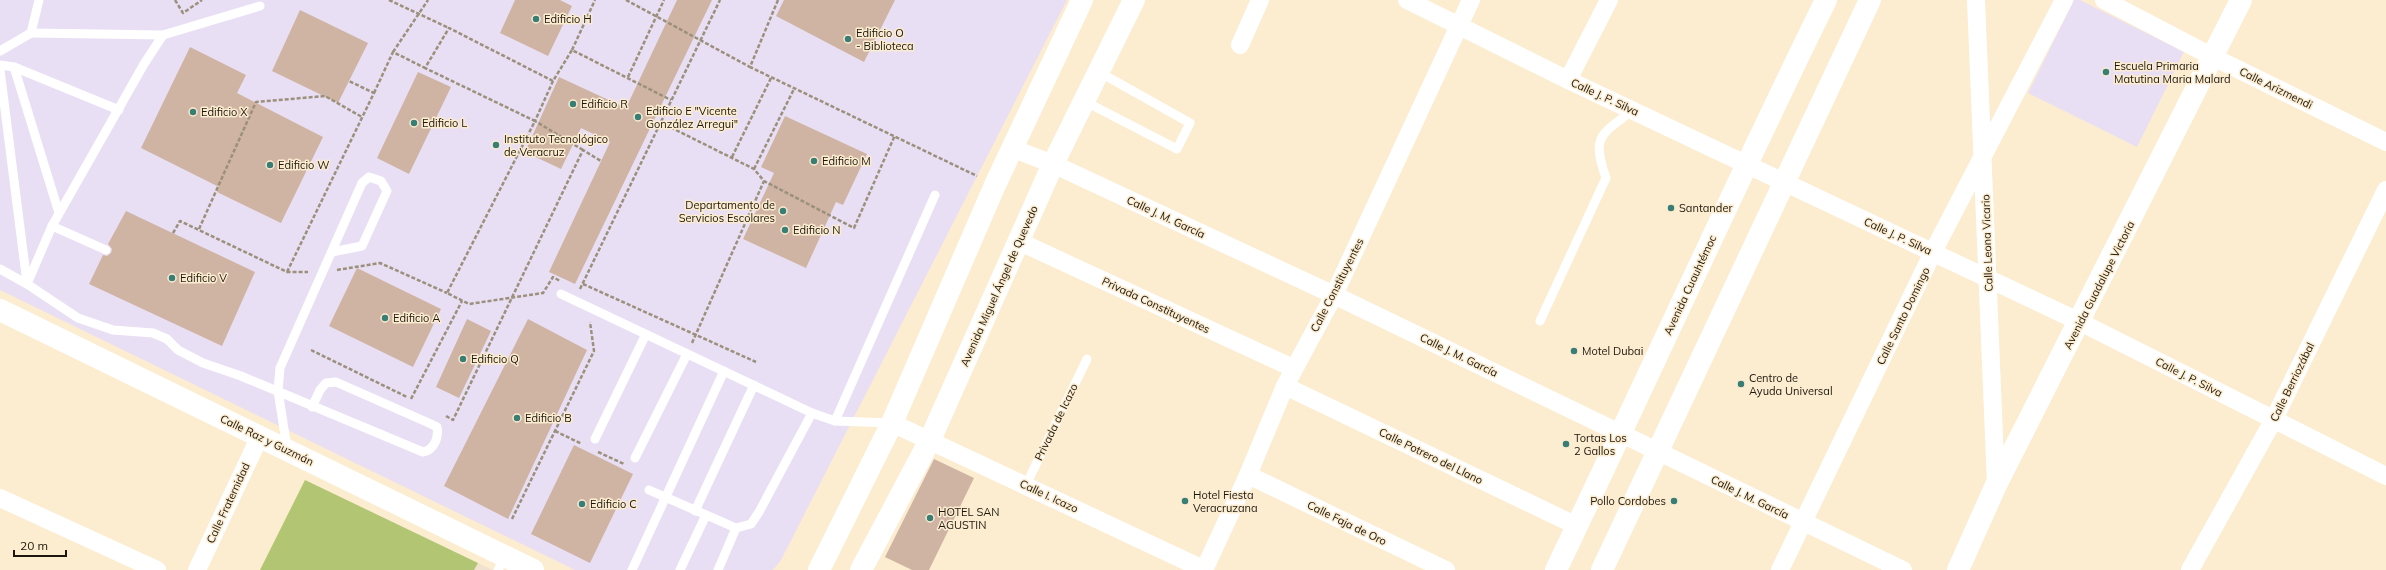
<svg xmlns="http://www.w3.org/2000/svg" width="2386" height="570" font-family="Mulish,sans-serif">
  <rect width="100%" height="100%" fill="#fcecd0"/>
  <g fill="#e9dff4">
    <polygon points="0,0 1067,0 781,560 773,570 575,570 0,290"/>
    <polygon points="2074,0 2080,0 2184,52 2137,147 2028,93"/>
  </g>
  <polygon fill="#f1e1cf" points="478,563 493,570 474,570"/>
  <polygon fill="#b1c572" points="305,480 478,563 474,570 260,570"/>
  <g fill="#d0b4a3">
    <polygon points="515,0 560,0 572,6 548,56 500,33"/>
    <polygon points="677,0 712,0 575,284 549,272 610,142 581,128 561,169 525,152 559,77 626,108"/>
    <polygon points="784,0 895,0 864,62 776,16"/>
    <polygon points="300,10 368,43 338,103 272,71"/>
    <polygon points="190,47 246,75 237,93 323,137 281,223 217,192 219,187 141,148"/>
    <polygon points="418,72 451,87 409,174 377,158"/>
    <polygon points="785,116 867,154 843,205 836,202 806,268 743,239 774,173 761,167"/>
    <polygon points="126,211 255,272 222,346 89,284 103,255 107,256 111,253 112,249 108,244"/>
    <polygon points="357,268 441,309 413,367 329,326"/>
    <polygon points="467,319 491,331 459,398 436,387"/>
    <polygon points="528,319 587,350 508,519 444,486"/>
    <polygon points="574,445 633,474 590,563 531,534"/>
    <polygon points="934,459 974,478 929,570 912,570 885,557"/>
  </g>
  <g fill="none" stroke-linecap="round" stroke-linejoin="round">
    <g stroke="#9b907b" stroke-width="2.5" stroke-dasharray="4 2" stroke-linecap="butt">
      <polyline points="175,0 183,13 202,0"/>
      <polyline points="389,0 449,28"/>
      <polyline points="626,0 750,67"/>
      <polyline points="778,0 750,67 977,176"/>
      <polyline points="572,50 595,0"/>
      <polyline points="393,52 428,0"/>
      <polyline points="628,77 664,0"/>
      <polyline points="553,81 449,28 425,68 535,121 447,293 469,304 543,293 553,277 560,281"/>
      <polyline points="374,93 393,52 425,68"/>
      <polyline points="660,122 754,169 764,181 854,228 895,135"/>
      <polyline points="583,150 535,121 553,81 572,50 671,100"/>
      <polyline points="732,157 771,78"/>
      <polyline points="754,169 794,89"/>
      <polyline points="199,229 256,102 325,96 362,117"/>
      <polyline points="173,233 180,221 287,272 308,272"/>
      <polyline points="337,270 380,263 447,293"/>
      <polyline points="287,272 374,93 349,81"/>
      <polyline points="583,284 756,362"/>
      <polyline points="580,289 720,0"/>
      <polyline points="692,343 764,181"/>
      <polyline points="311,350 407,397"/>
      <polyline points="411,399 462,301"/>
      <polyline points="446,416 453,420 583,150 601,161"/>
      <polyline points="555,431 582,444"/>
      <polyline points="598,452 624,464"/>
      <polyline points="512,519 594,351 590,322"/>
    </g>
    <g stroke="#fff" stroke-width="9">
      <polyline points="31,33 163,35 260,6"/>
      <polyline points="0,51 31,33 39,0"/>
      <polyline points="0,65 14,67 119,110"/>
      <polyline points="14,67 59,213"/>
      <polyline points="0,70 27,283"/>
      <polyline points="1084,101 1177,149 1190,123 1099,72"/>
      <polyline points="52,226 106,250"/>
      <path d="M0,269L27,284L78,318L113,330L153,333L167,339L178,350L203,363L241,376L423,452C434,450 439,438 437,427L431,424L336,382L326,383L320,390L312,407"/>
      <polyline points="27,284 52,226 144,64 163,35"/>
      <polyline points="561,294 812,413 835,421 891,423"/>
      <path d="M1540,321L1606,178C1591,135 1601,135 1633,110"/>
      <polyline points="835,421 935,195"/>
      <polyline points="595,439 646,334"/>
      <polyline points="287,448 278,391 280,368 362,183 369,177 381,181 387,191 362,246 332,252"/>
      <polyline points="635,458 687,354"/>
      <polyline points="1026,485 1087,359"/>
      <polyline points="649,490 736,528 751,524 759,512 812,413"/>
      <polyline points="695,511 754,385"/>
      <polyline points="498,570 505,556"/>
      <polyline points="632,570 724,371"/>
      <polyline points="680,570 706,515"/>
      <polyline points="718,570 736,528"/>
    </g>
    <g stroke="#fff" stroke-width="18">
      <polyline points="1407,0 1568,80 2080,322 2386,476"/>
      <polyline points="1976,0 1996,485"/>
      <polyline points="2104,0 2213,57 2386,142"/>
      <polyline points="1240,45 1260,0"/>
      <polyline points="1568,80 1609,0"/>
      <polyline points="1011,148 1053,164 1334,295 1903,570"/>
      <polyline points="1020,242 1293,368"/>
      <polyline points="1285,386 1577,526"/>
      <polyline points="892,423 1205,570"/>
      <polyline points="1248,475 1446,570"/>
      <polyline points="0,498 157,570"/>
      <polyline points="197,570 260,436"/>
      <polyline points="1204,570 1248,475 1285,386 1334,295 1471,0"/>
      <polyline points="1780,570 1933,252 2064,0"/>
      <polyline points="2190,570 2274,419 2386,190"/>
    </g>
    <g stroke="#fff" stroke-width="22">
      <polyline points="0,310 533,570"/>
      <polyline points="819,570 892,423 995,185 1082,0"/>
      <polyline points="861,570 930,440 1053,164 1134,0"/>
      <path d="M1556,570C1647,380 1733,189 1826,0"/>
      <polyline points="1602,570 1870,0"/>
      <polyline points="1958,570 1996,485 2241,0"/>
    </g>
  </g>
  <g fill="#387e75" stroke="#fcecd0" stroke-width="1.5">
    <circle cx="536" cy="19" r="4"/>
    <circle cx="848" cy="39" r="4"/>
    <circle cx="2106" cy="72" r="4"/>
    <circle cx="573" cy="104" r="4"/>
    <circle cx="193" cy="112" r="4"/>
    <circle cx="638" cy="117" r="4"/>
    <circle cx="414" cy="123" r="4"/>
    <circle cx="496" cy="145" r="4"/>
    <circle cx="814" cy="161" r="4"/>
    <circle cx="270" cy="165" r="4"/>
    <circle cx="1671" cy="208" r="4"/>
    <circle cx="783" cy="211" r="4"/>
    <circle cx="785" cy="230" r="4"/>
    <circle cx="172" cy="278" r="4"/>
    <circle cx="385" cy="318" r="4"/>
    <circle cx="1574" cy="351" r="4"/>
    <circle cx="463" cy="359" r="4"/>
    <circle cx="1741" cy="384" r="4"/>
    <circle cx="517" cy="418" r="4"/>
    <circle cx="1566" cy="444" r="4"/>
    <circle cx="1185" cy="501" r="4"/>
    <circle cx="1674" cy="501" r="4"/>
    <circle cx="582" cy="504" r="4"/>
    <circle cx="930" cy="518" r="4"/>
  </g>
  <g text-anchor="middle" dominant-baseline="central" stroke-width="3" stroke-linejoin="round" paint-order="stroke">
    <g font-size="11" fill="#1c170d" stroke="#fcecd0" text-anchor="start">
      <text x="544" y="19">Edificio H</text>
      <text x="856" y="33">Edificio O<tspan x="856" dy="13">- Biblioteca</tspan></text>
      <text x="2114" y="66">Escuela Primaria<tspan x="2114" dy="13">Matutina Maria Malard</tspan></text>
      <text x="581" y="104">Edificio R</text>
      <text x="646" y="111">Edificio E "Vicente<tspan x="646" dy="13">González Arregui"</tspan></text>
      <text x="201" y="112">Edificio X</text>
      <text x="422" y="123">Edificio L</text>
      <text x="504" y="139">Instituto Tecnológico<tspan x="504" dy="13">de Veracruz</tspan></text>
      <text x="822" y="161">Edificio M</text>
      <text x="278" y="165">Edificio W</text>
      <text x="775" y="205" text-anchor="end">Departamento de<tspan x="775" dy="13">Servicios Escolares</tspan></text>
      <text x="1679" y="208">Santander</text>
      <text x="793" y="230">Edificio N</text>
      <text x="180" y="278">Edificio V</text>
      <text x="393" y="318">Edificio A</text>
      <text x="1582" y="351">Motel Dubai</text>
      <text x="471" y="359">Edificio Q</text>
      <text x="1749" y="378">Centro de<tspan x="1749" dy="13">Ayuda Universal</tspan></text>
      <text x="525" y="418">Edificio B</text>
      <text x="1574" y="438">Tortas Los<tspan x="1574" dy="13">2 Gallos</tspan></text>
      <text x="1193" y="495">Hotel Fiesta<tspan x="1193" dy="13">Veracruzana</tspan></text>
      <text x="1666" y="501" text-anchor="end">Pollo Cordobes</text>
      <text x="590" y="504">Edificio C</text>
      <text x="938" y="512">HOTEL SAN<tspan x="938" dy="13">AGUSTIN</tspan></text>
    </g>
    <g font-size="11" fill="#1c170d" stroke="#fcecd0">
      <text transform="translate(2276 88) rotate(26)">Calle Arizmendi</text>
      <text transform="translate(1605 97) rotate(25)">Calle J. P. Silva</text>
      <text transform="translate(1166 217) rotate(25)">Calle J. M. García</text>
      <text transform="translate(1898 236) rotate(25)">Calle J. P. Silva</text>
      <text transform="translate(1987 243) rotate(-92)">Calle Leona Vicario</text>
      <text transform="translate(1337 285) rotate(-63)">Calle Constituyentes</text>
      <text transform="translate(1690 285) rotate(-65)">Avenida Cuauhtémoc</text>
      <text transform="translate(2099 285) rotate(-63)">Avenida Guadalupe Victoria</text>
      <text transform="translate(999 286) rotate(-66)">Avenida Miguel Ángel de Quevedo</text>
      <text transform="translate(1156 305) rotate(25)">Privada Constituyentes</text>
      <text transform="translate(1903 316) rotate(-64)">Calle Santo Domingo</text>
      <text transform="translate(1459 355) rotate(26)">Calle J. M. García</text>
      <text transform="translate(2189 377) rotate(27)">Calle J. P. Silva</text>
      <text transform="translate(2292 382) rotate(-64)">Calle Berriozábal</text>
      <text transform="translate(1056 422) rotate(-64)">Privada de Icazo</text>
      <text transform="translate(267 440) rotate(26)">Calle Raz y Guzmán</text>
      <text transform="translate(1431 456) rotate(26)">Calle Potrero del Llano</text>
      <text transform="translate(1049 496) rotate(25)">Calle I. Icazo</text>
      <text transform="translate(1750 497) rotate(26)">Calle J. M. García</text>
      <text transform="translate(228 503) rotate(-65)">Calle Fraternidad</text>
      <text transform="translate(1347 523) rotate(26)">Calle Faja de Oro</text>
    </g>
  </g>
  <path d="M14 550v6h52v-6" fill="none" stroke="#1c170d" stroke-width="2"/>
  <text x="20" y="550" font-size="12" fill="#1c170d" stroke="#fcecd0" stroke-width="3" paint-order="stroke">20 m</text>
</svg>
